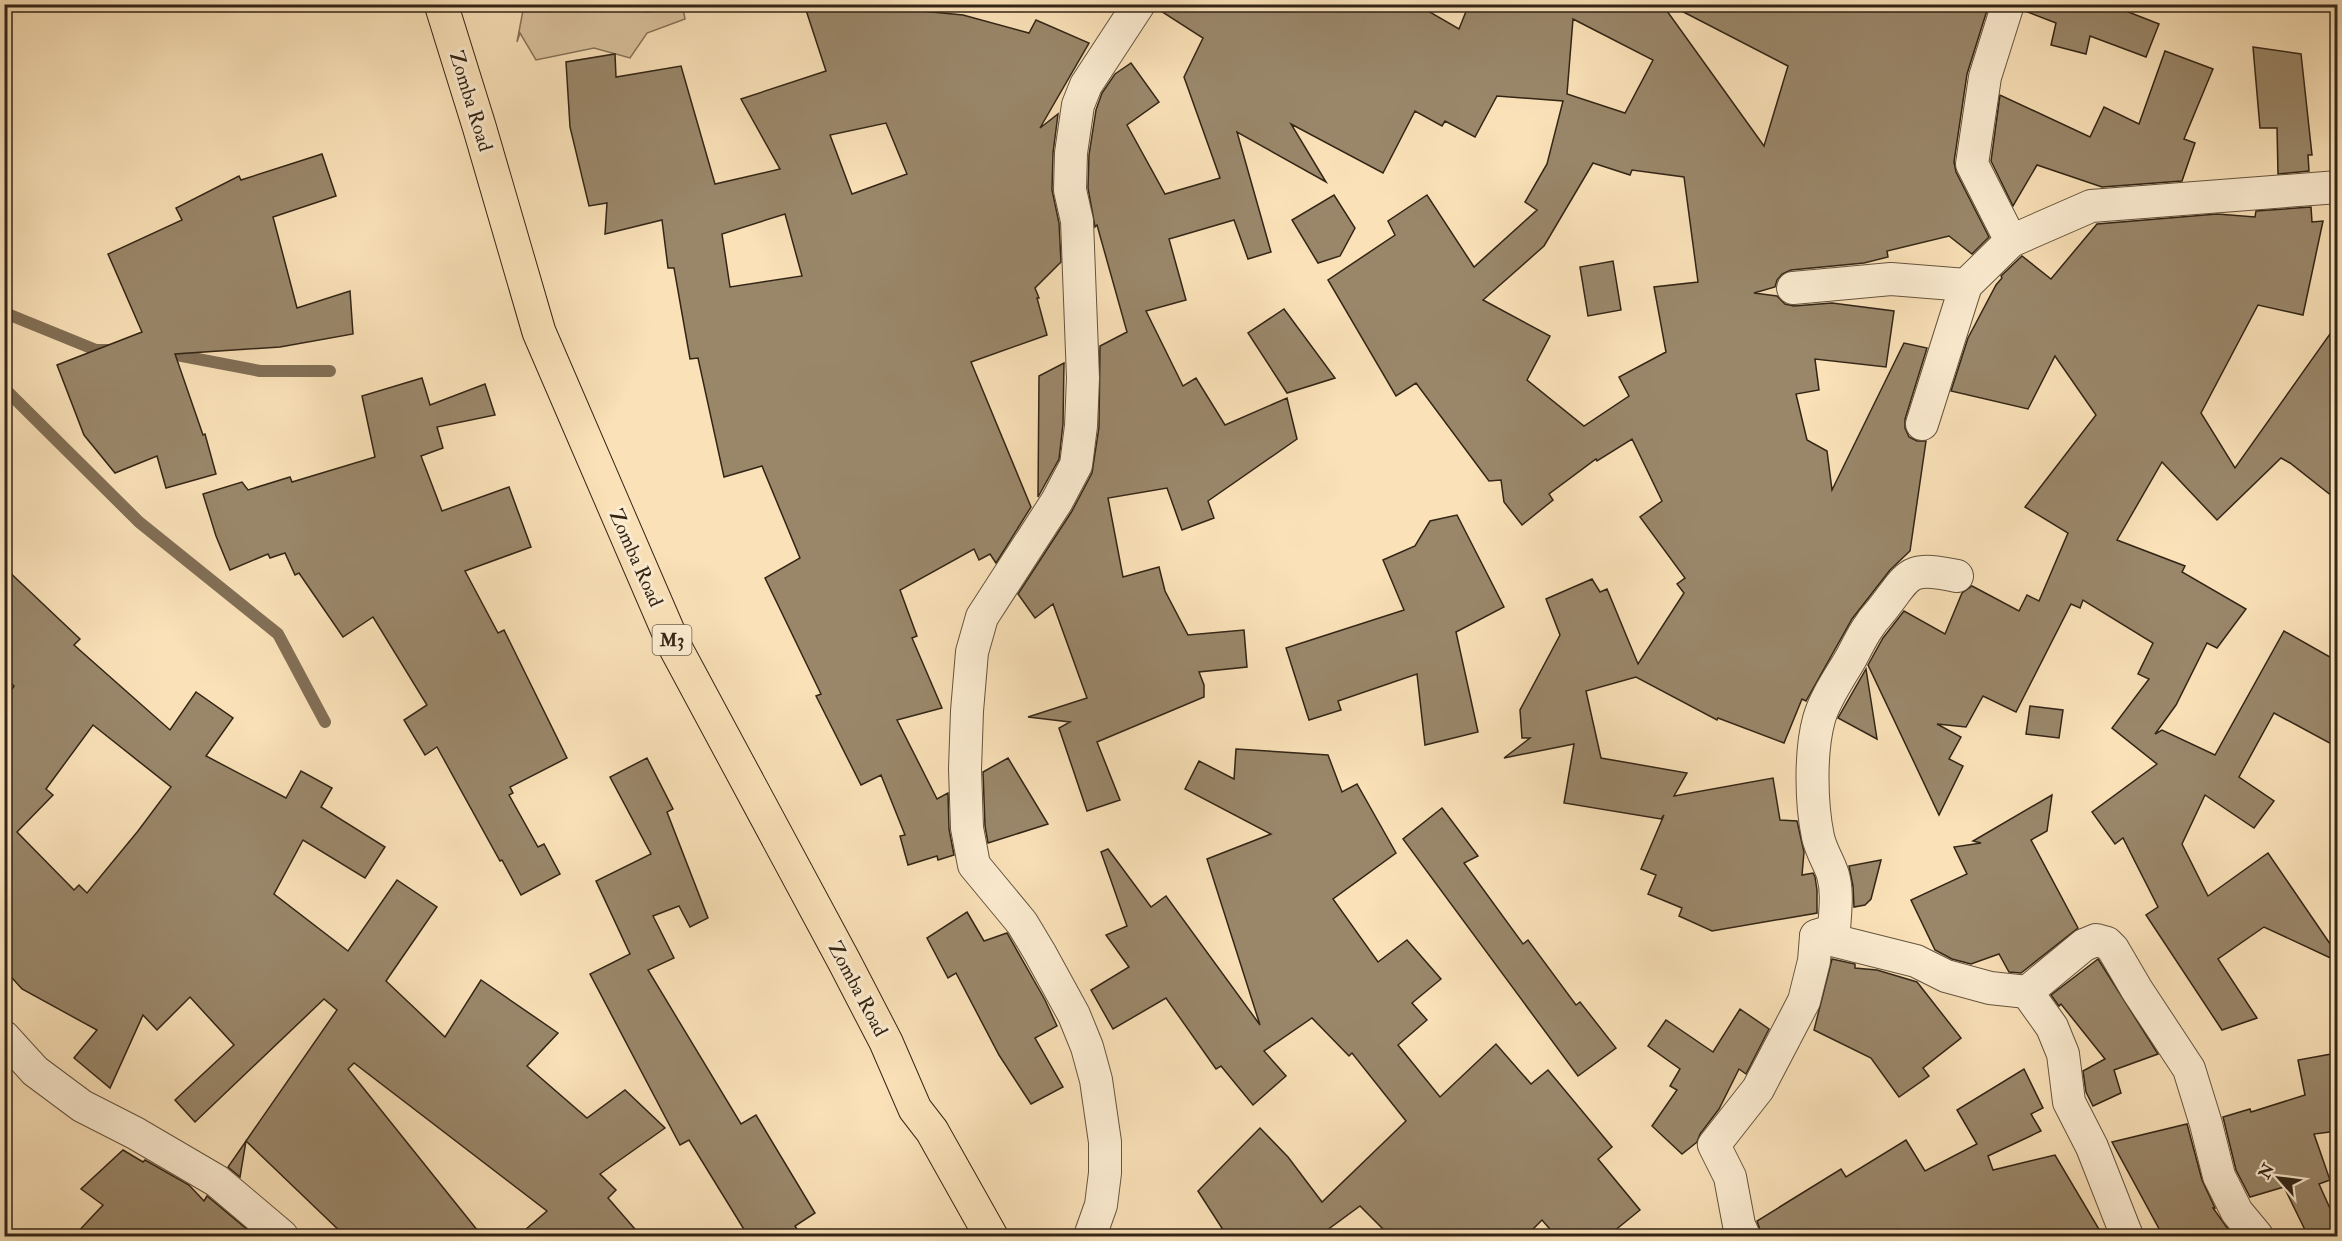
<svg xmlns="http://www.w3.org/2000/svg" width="2342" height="1241" font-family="'IM FELL Double Pica',serif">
  <rect width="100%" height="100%" fill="#fae1b8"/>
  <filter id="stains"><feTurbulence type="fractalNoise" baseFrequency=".00333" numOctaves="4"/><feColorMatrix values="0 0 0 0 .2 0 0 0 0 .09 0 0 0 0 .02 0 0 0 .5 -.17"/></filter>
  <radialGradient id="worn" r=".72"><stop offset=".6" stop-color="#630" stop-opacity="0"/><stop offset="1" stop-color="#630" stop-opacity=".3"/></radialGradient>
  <polygon fill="#d8c19c" stroke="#867359" stroke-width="1.5" points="524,5 613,5 646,12 683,8 685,19 647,33 630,58 594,48 536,60 520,33 517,42"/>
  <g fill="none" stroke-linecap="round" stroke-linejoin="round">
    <g stroke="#826f56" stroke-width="12">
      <polyline points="4,316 10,315 96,350 111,350"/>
      <polyline points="161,352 260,371 330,371"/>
      <polyline points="4,388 139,522 278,634 325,722"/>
    </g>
  </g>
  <g fill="#9a876a" stroke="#332516" stroke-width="1.5" fill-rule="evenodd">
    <path d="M804,4H923L922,11L963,15L1029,33L1036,20L1089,43L1040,128L1058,114L1053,153L1052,190L1059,223L1061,262L1035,288L1039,298H1037L1047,335L971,362L1031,507L996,563L990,554L979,560L974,549L900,590L917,636L912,638L942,708L897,720L937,799L948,793L949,829L954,855L938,860L937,856L908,865L900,836L905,835L881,775L861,785L816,696L821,694L765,578L800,558L762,466L724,477L698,358L690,359L674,268H668L662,220L605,234L607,203L589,206L570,127L566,62L615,54L616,77L681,66L715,184L780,169L741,99L826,71ZM886,123L907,174L852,194L830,135ZM785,214L802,276L730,287L722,234Z"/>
    <path d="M1157,4H1416L1459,29L1469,4H1662L1764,146L1788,66L1668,4H1989L1967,74L1954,162L1956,172L1989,237L1972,254L1949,236L1887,251L1888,257L1864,263L1791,270L1782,274L1777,280L1775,287L1754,293L1777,296L1785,304L1794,306L1832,303L1894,311L1886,367L1815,359L1819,390L1796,394L1807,440L1827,451L1832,490L1904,343L1927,348L1905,419V428L1909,437L1917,441H1926L1910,551L1890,570L1852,619L1806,701L1802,699L1784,743L1718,718L1717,720L1636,677L1586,691L1601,758L1687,773L1674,796L1773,778L1780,820L1797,821L1804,852L1802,875L1813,873L1815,877L1817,890V913L1712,931L1679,916L1682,908L1648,894L1656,875L1641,869L1664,815L1661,819L1564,803L1574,744L1504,758L1530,738H1522L1520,710L1560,635L1546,599L1592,579L1600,592L1607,589L1638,664L1684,593L1677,584L1685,578L1640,517L1662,501L1632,439L1597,461L1596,459L1549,494L1553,500L1522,525L1504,502L1501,480L1489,481L1416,383L1396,396L1328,280L1395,235L1388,221L1427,195L1474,267L1537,210L1525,202L1547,164L1563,101L1497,96L1475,137L1445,121L1442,126L1415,111L1383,173L1291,124L1326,182L1237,132L1271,252L1248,259L1234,220L1169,239L1186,300L1146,311L1183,386L1196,378L1225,425L1287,398L1297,439L1208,501L1214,518L1182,530L1167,488L1108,498L1123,577L1159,567L1165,591L1188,635L1244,630L1247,667L1199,672L1204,685V697L1097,742L1120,800L1087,811L1059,728L1070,722L1028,717L1087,698L1053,604L1035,618L1018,594L1072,511L1092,473L1099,427L1100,346L1127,332L1097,225L1095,227L1088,188L1089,155L1096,110L1102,93L1115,74L1131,63L1159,102L1127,125L1165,194L1220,178L1184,77L1203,38L1156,8ZM1573,19L1653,60L1625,113L1567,94ZM1593,163L1630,175L1632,170L1684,177L1698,282L1654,287L1666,352L1619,377L1629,396L1584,426L1527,380L1550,336L1483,300L1544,246Z"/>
    <polygon points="2025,4 2108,4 2159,24 2146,57 2090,36 2086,54 2051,45 2056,23 2025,11"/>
    <polygon points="2253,47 2301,54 2312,155 2308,155 2309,171 2278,174 2277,128 2260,128"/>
    <polygon points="2165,51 2213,69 2184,139 2195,143 2182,181 2102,187 2037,165 2013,206 1991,161 2000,95 2090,137 2104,107 2139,124"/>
    <polygon points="322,154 336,196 273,217 297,308 350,291 353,334 280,347 175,354 203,435 205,434 216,474 166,488 157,456 115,473 84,435 57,365 142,332 108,254 182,220 176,208 239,176 241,180"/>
    <polygon points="1334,195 1355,228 1340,256 1318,263 1292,220"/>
    <polygon points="2311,207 2312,222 2323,221 2303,315 2258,305 2201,413 2235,468 2337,324 2337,500 2290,463 2281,458 2217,520 2162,462 2117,540 2185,566 2182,572 2246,609 2217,648 2207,643 2176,705 2155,734 2162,730 2215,755 2284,631 2337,661 2337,747 2274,713 2239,777 2274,801 2254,828 2205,795 2182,844 2208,896 2268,853 2337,954 2337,961 2264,927 2218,959 2257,1018 2222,1030 2146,915 2158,907 2123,838 2115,844 2092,812 2157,764 2112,728 2149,679 2138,674 2153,643 2083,600 2080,608 2071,604 2016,712 1983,696 1966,727 1937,724 1961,737 1949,759 1963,766 1939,815 1868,665 1883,638 1904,611 1945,634 1962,593 1972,586 2019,611 2027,595 2039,601 2068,533 2025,507 2096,415 2055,356 2028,409 1951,391 1968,338 1996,285 2002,278 2001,276 2022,256 2051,279 2097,224 2217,214 2255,217 2256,211"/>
    <polygon points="1613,261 1621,310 1588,316 1580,267"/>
    <polygon points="1284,309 1335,378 1287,393 1248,333"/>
    <polygon points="1064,363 1063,424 1059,459 1038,497 1039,376"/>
    <polygon points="422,378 430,405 485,384 495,415 437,427 443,448 421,456 442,511 509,487 531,547 465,571 498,633 504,630 567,758 510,787 513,793 509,795 538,847 544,844 560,874 521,895 502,860 500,861 437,747 425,755 404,720 427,705 373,617 343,637 299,573 295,575 285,553 270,558 268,554 230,570 216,536 203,494 242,482 248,490 290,477 292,482 375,457 362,396"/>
    <polygon points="1457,515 1504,607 1456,632 1478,732 1425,745 1417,674 1338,701 1341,710 1309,720 1286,648 1404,610 1383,560 1415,546 1430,521"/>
    <path d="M4,567L80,639L74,645L170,730L196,692L233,718L206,756L286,798L301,771L332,788L321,807L385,847L365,878L303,840L274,894L348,951L397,880L437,907L386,981L445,1037L481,980L558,1033L527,1066L587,1118L625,1090L665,1128L600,1174L616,1190L608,1198L641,1236H518L547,1211L354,1063L348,1069L482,1236H345L246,1141L240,1177L228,1167L337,1010L324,999L195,1122L175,1100L234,1045L190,997L157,1030L143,1015L110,1088L74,1058L97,1030L22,989L4,969V701L14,686L4,676ZM93,725L171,787L138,831L87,893L79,885L74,890L17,832L53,795L46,789Z"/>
    <polygon points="1866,669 1877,739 1838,718"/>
    <polygon points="2030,706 2063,710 2059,738 2026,734"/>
    <polygon points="1236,749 1328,755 1342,792 1357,784 1396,853 1333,899 1378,962 1407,940 1441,979 1412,1003 1427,1020 1398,1045 1440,1097 1496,1044 1531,1084 1548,1070 1612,1147 1598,1159 1640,1210 1608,1236 1556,1236 1542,1220 1526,1236 1390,1236 1360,1206 1319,1236 1227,1236 1198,1191 1260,1128 1288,1157 1322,1202 1406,1121 1352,1053 1349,1056 1312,1018 1264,1051 1286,1076 1253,1105 1221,1066 1216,1069 1166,998 1113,1029 1091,990 1129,967 1106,935 1127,926 1101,852 1108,849 1151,907 1166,896 1260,1025 1207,859 1271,834 1185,789 1199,761 1234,779"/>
    <polygon points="647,758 673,809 667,812 708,918 690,927 679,906 653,916 674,958 648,970 741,1124 756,1115 815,1213 795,1226 801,1236 748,1236 689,1140 680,1145 590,974 630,954 596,881 651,854 610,777"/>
    <polygon points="1008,758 1048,824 988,843 985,826 983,772"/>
    <polygon points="2052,795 2047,831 2031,840 2078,928 2021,973 2009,972 1999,954 1971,964 1952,959 1935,950 1911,900 1967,874 1954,847 1981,843 1973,841"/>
    <polygon points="1442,808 1478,856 1464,863 1523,944 1528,940 1576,1005 1580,1002 1616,1048 1578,1076 1403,839"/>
    <polygon points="1881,860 1871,899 1865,905 1854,907 1853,886 1849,866"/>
    <polygon points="967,912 984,941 1007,933 1045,1000 1057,1026 1035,1038 1063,1087 1031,1104 999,1055 956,973 948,978 927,938"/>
    <polygon points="1832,959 1855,964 1855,968 1877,970 1917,982 1961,1038 1923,1068 1929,1076 1899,1097 1871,1058 1814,1030"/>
    <polygon points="2098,959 2158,1054 2114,1070 2121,1093 2093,1106 2086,1092 2083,1071 2105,1059 2061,1004 2059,1006 2051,995"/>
    <polygon points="1740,1009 1769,1029 1746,1074 1739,1069 1719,1109 1700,1134 1697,1142 1682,1154 1652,1126 1677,1090 1670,1086 1680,1069 1648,1046 1666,1020 1713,1052"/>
    <polygon points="2337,1053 2337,1131 2314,1134 2330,1180 2319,1184 2337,1224 2337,1236 2308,1236 2284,1187 2250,1197 2236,1170 2223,1117 2250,1109 2251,1112 2305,1095 2298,1060"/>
    <polygon points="2024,1069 2043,1108 2031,1114 2041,1131 1988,1156 1993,1170 2055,1155 2103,1236 1762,1236 1757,1221 1841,1169 1846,1177 1906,1140 1925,1171 1977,1144 1957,1110"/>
    <polygon points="2187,1124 2202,1180 2215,1208 2213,1208 2233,1236 2163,1236 2112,1142"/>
    <polygon points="123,1150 143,1162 145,1160 189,1185 204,1201 207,1196 255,1236 74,1236 103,1205 81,1189"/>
  </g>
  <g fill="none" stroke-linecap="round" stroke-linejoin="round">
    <g stroke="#65543e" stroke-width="34">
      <g id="minor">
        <polyline points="2008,4 1985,77 1972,164 2011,241"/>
        <polyline points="1793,288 1891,279 1966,285"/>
        <polyline points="1922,424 1966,285 2011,241 2091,206 2338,187"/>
        <polyline points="1816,936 1916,961 1946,976 1990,988 2027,992 2052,1027 2063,1054 2069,1102 2092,1147 2127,1236"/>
        <polyline points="2027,992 2084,945 2096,940 2107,943 2113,949 2137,990 2189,1069 2206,1124 2219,1176 2237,1212 2257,1236"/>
        <polyline points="4,1037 35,1071 82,1106 135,1133 217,1181 282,1236"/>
        <polyline points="1090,1236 1101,1205 1105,1173 1105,1142 1096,1080 1087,1047 1074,1015 1040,953 1022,923 974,865 967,828 965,769 967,711 972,652 982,617 1057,501 1076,465 1081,426 1083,378 1077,221 1070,190 1071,153 1078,105 1086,85 1139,4"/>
        <path d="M1744,1236L1739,1225L1730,1177L1714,1145L1758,1089L1804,1001L1814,961L1816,936L1834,930C1835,912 1838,893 1833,875C1829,862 1821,851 1818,837C1811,803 1810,752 1819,719C1825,698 1840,677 1851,658C1860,641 1867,626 1880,612C1910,575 1905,565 1957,576"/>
      </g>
    </g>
    <g stroke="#332516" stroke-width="35">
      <polyline id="trunk" points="441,4 479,126 539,332 674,645 844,961 886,1042 915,1109 932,1131 991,1236"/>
    </g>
    <use href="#minor" stroke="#fcecd1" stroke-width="32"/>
    <use href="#trunk" stroke="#fae1b8" stroke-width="33"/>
  </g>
  <g text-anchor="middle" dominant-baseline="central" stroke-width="6" stroke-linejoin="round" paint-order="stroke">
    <rect fill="#fcecd1" stroke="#6f614e" stroke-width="1.5" x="652.5" y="625" width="39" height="30" rx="4.5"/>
    <g font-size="18" font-weight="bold" fill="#332516">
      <text x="672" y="640">M3</text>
    </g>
    <g font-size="20" fill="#332516" stroke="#fcecd1">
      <text transform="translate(471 101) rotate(73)">Zomba Road</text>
      <text transform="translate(636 558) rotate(66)">Zomba Road</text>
      <text transform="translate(858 989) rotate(62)">Zomba Road</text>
    </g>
  </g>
  <rect width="2342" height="1241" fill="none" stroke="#fae1b8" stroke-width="24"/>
  <rect x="6" y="6" width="2330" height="1229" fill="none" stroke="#332516" stroke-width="3"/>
  <rect x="12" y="12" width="2318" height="1217" fill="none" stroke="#332516" stroke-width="1.5"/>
  <g transform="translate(2279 1178) rotate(298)" stroke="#fcecd1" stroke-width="4.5" paint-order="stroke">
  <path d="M0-4.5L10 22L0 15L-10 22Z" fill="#332516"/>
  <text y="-9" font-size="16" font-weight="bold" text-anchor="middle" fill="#332516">N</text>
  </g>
  <rect width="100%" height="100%" filter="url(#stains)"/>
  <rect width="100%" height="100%" fill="url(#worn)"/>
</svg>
